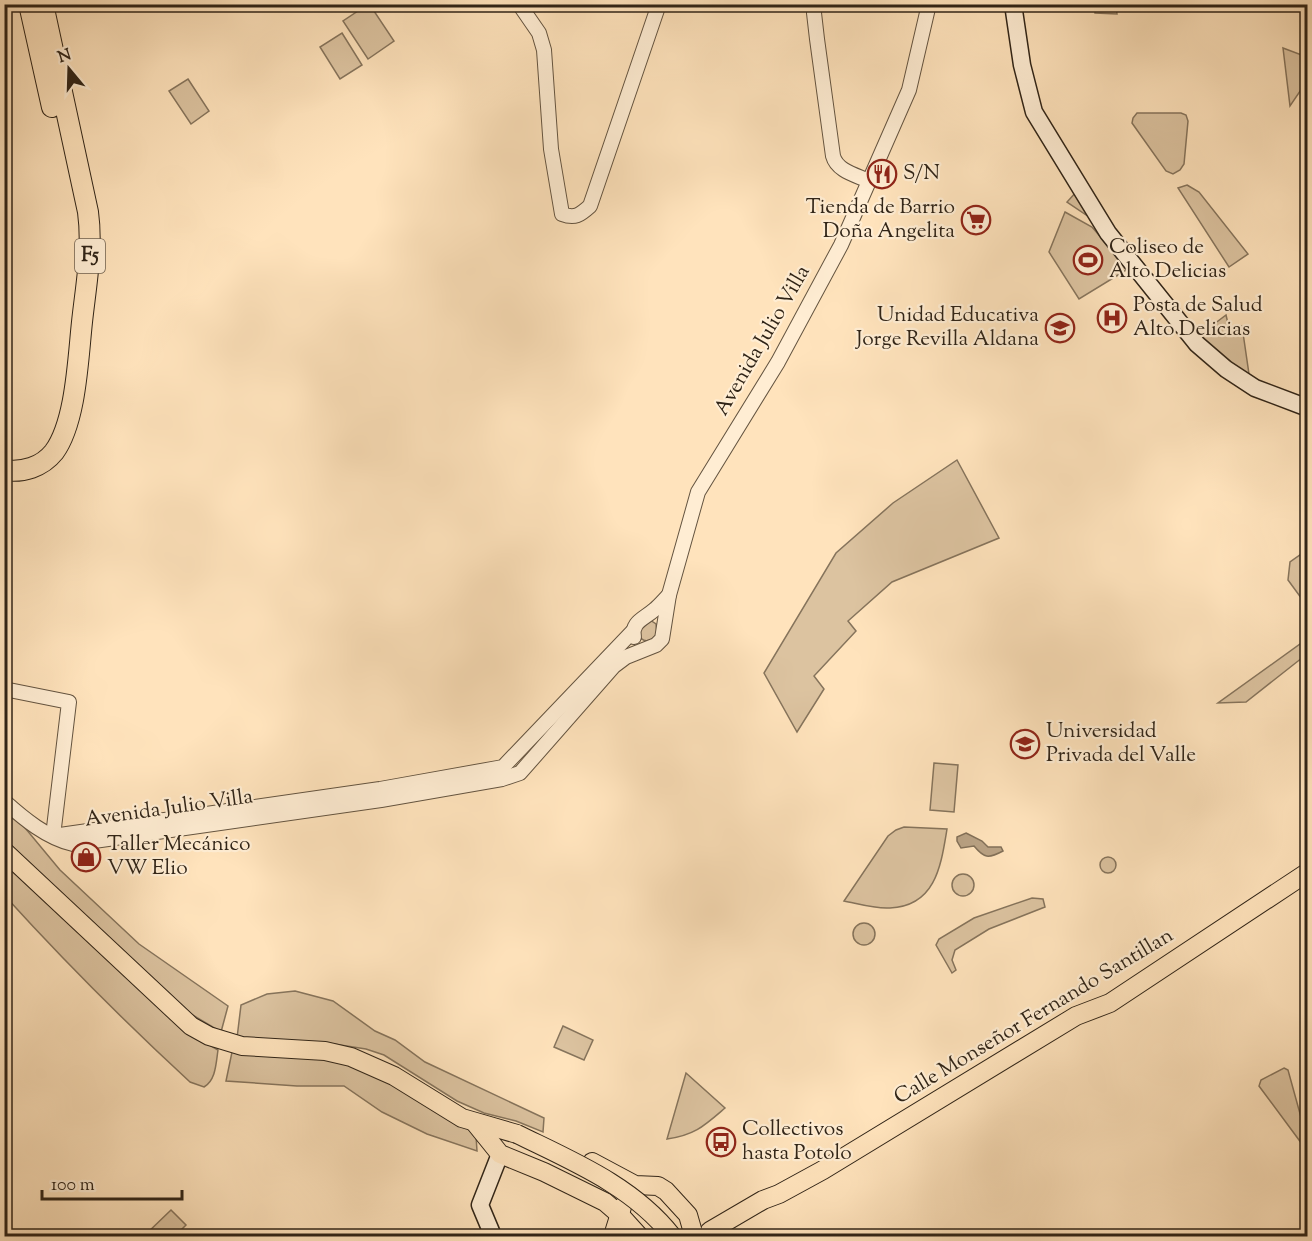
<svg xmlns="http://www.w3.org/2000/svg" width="1312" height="1241" font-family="'Sorts Mill Goudy',serif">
  <rect width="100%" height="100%" fill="#ffe3bc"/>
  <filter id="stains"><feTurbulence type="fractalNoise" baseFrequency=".00333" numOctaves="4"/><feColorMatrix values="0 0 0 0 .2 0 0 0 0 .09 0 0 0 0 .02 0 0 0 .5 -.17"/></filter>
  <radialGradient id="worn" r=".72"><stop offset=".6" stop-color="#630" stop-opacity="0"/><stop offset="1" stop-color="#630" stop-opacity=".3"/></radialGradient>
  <g fill="#dcc3a0" stroke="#86745c" stroke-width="1.5">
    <polygon points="367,5 370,5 394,41 368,59 343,21"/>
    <polygon points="1095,5 1116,5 1117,14 1095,13"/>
    <polygon points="342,33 362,65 340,79 320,47"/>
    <polygon points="1283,48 1307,57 1307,81 1290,106"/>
    <polygon points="188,79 209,111 191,124 169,91"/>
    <polygon points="1137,113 1181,113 1186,115 1188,121 1184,164 1180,170 1173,174 1166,171 1132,123 1133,118"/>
    <polygon points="1187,185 1199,192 1248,254 1229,267 1178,188"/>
    <polygon points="1078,190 1101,225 1067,202"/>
    <polygon points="1065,212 1092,227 1128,269 1079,299 1049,252"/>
    <polygon points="1226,315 1229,328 1242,326 1249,374 1253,381 1197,337"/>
    <polygon points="957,460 999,538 892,582 848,621 856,631 814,676 824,689 797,732 764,673 836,553 893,503"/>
    <polygon points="1307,550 1307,606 1288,580 1290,562"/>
    <path d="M650,620L656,624L657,634L653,639C642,644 639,637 637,629Z"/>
    <polygon points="1307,639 1307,654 1246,702 1218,703"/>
    <polygon points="934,763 958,765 954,812 930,810"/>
    <polygon points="4,810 21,823 60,870 139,944 228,1006 221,1032 186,1011 5,842"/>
    <path d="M904,827L947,829C941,865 936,906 890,908C875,909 859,904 844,901L888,836L896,830Z"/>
    <circle cx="1108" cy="865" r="8"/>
    <path d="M5,861L169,1017L187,1032L218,1050C216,1063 216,1080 204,1087L190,1082C126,1023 64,961 5,896Z"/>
    <circle cx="963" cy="885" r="11"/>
    <polygon points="1032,898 1043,899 1045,907 989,929 955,950 952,960 956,970 952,973 936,945 939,939 974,918"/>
    <circle cx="864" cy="934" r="11"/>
    <polygon points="295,991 333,1001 375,1031 395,1040 425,1062 544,1118 543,1132 516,1121 484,1113 457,1101 384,1055 366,1049 321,1042 275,1043 237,1038 241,1005 267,994"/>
    <polygon points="563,1026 593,1040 584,1060 554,1047"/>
    <polygon points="232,1052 259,1056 346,1059 463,1122 476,1136 477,1151 427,1134 382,1112 344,1086 297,1086 226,1081"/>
    <polygon points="1284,1068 1288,1070 1307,1139 1302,1144 1259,1086 1261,1080"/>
    <path d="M686,1073L725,1108C704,1126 695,1135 667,1139Z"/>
    <polygon points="171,1210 186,1225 175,1236 144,1236"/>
  </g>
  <path fill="#b9a284" stroke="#827058" stroke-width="1.5" d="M966,833L982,841L988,847H1001L1003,851C988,859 984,858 974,846L961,848L957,841V837Z"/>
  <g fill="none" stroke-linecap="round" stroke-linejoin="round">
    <g stroke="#645440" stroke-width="16">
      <g id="tertiary">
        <path d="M519,4L539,33L544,50L551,149L562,214C575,219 580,215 590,206L659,4"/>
        <path d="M815,4L814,13L817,39L833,156C837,171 856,175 869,181"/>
        <path d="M634,637C631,622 644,619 654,610C659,606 664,600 669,595"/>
        <polyline points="4,689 69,702 53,836"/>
        <path d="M4,801C24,819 47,838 73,844L381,800L502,779L520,773L614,666L626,657L656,645L662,639L669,595L698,492L778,362L841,245L909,90L929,4"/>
        <polyline points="53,836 380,789 503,767 633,631"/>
      </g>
    </g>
    <g stroke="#302417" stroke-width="19">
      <g id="secondary">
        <polyline points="1013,4 1022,65 1034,112 1108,233 1197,344 1226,369 1255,388 1308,408"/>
        <polyline points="493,1236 480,1205 500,1154"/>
      </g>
    </g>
    <g stroke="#302417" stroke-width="20">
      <g id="primary">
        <polyline points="4,851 191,1026 209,1036 242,1046 325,1051 351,1057 394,1076 462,1118 517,1134"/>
        <polyline points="475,1123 500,1154 544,1172 605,1202 620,1215 639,1236"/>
        <polyline points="592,1162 635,1185 658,1186 666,1191 688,1215 694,1236"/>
        <polyline points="710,1231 763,1200 779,1194 823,1170 1076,1016 1110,1003 1308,872"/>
        <polyline points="613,1236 622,1207"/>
      </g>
    </g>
    <g stroke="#302417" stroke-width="22">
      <g id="trunk">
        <polyline points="29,4 52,107"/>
        <path d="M4,470C23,473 42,467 54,452C76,422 78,359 82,322C86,285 93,249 88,212L43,4"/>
      </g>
    </g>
    <use href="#tertiary" stroke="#ffedd3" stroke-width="14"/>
    <use href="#secondary" stroke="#ffedd3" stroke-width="16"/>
    <use href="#primary" stroke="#ffe3bc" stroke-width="18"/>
    <use href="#trunk" stroke="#ffe3bc" stroke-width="20"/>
    <g stroke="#302417" stroke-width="20" stroke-linecap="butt">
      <path id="primary-bridge" d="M517,1134C572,1161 633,1186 672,1236"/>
    </g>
    <use href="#primary-bridge" stroke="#ffe3bc" stroke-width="18"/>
  </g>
  <defs>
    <g id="restaurant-ring" transform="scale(1.5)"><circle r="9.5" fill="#ffedd3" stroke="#8f2418" stroke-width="1.5"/><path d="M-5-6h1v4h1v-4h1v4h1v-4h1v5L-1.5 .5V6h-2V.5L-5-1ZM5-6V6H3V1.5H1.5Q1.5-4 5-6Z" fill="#8f2418"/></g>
    <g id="supermarket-ring" transform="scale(1.5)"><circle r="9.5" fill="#ffedd3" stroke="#8f2418" stroke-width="1.5"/><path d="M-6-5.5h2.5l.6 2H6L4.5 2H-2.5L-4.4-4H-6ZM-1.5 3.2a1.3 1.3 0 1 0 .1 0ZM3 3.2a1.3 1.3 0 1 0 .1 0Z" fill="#8f2418"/></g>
    <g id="stadium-ring" transform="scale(1.5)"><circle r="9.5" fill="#ffedd3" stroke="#8f2418" stroke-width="1.5"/><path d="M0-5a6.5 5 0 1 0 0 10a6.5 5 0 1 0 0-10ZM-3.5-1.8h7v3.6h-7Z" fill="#8f2418"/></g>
    <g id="hospital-ring" transform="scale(1.5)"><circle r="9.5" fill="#ffedd3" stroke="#8f2418" stroke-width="1.5"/><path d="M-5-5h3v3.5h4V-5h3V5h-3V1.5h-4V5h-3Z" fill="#8f2418"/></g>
    <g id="school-ring" transform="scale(1.5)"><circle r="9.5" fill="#ffedd3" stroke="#8f2418" stroke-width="1.5"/><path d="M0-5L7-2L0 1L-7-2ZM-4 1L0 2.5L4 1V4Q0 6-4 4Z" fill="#8f2418"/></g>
    <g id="university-ring" transform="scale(1.5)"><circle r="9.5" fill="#ffedd3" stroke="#8f2418" stroke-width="1.5"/><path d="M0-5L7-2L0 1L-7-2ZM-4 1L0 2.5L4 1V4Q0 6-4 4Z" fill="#8f2418"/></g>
    <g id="shop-ring" transform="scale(1.5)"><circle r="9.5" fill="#ffedd3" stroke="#8f2418" stroke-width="1.5"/><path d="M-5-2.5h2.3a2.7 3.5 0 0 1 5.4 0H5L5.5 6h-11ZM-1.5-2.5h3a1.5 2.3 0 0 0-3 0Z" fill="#8f2418"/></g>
    <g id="bus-ring" transform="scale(1.5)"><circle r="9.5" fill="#ffedd3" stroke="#8f2418" stroke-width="1.5"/><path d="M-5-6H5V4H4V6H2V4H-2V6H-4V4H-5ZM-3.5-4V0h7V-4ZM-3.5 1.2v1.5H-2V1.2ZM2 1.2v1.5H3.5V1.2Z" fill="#8f2418"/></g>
  </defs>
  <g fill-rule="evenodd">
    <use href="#restaurant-ring" x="882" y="174"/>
    <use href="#supermarket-ring" x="976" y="220"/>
    <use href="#stadium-ring" x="1088" y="260"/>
    <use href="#hospital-ring" x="1112" y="318"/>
    <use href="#school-ring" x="1060" y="328"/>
    <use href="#university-ring" x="1025" y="744"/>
    <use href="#shop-ring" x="86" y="857"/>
    <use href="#bus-ring" x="721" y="1142"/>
  </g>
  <g text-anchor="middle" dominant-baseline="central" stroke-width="4.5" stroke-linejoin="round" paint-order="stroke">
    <rect fill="#ffedd3" stroke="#6e604f" stroke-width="1.5" x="75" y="239" width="30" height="34" rx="4.5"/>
    <g font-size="20" font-weight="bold" fill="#302417">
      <text x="90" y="256">F5</text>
    </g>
    <g font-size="21" fill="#302417" stroke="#ffedd3" text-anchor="start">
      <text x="903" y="174">S/N</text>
      <text x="955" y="208" text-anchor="end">Tienda de Barrio<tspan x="955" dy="24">Doña Angelita</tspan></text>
      <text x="1109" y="248">Coliseo de<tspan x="1109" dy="24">Alto Delicias</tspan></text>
      <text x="1133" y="306">Posta de Salud<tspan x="1133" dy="24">Alto Delicias</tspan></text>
      <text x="1039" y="316" text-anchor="end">Unidad Educativa<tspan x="1039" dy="24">Jorge Revilla Aldana</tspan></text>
      <text x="1046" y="732">Universidad<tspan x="1046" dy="24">Privada del Valle</tspan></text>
      <text x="107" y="845">Taller Mecánico<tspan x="107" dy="24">VW Elio</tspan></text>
      <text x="742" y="1130">Collectivos<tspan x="742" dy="24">hasta Potolo</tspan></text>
    </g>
    <g font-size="21" fill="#302417" stroke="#ffedd3">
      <text transform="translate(763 341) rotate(-60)">Avenida Julio Villa</text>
      <text transform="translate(169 809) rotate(-8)">Avenida Julio Villa</text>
      <text transform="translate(1034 1017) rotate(-31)">Calle Monseñor Fernando Santillan</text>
    </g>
  </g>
  <rect width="1312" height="1241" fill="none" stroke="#ffe3bc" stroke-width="24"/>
  <rect x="6" y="6" width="1300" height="1229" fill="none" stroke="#302417" stroke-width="3"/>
  <rect x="12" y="12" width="1288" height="1217" fill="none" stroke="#302417" stroke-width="1.5"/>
  <g transform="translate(69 69) rotate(341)" stroke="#ffedd3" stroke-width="4.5" paint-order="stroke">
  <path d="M0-4.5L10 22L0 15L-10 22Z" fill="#302417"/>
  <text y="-9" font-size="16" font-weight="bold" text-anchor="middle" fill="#302417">N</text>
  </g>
  <path d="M42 1190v9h140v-9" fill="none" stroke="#302417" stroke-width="3"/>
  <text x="51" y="1190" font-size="18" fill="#302417" stroke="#ffedd3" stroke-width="4.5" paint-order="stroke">100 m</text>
  <rect width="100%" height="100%" filter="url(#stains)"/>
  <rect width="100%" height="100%" fill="url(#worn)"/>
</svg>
